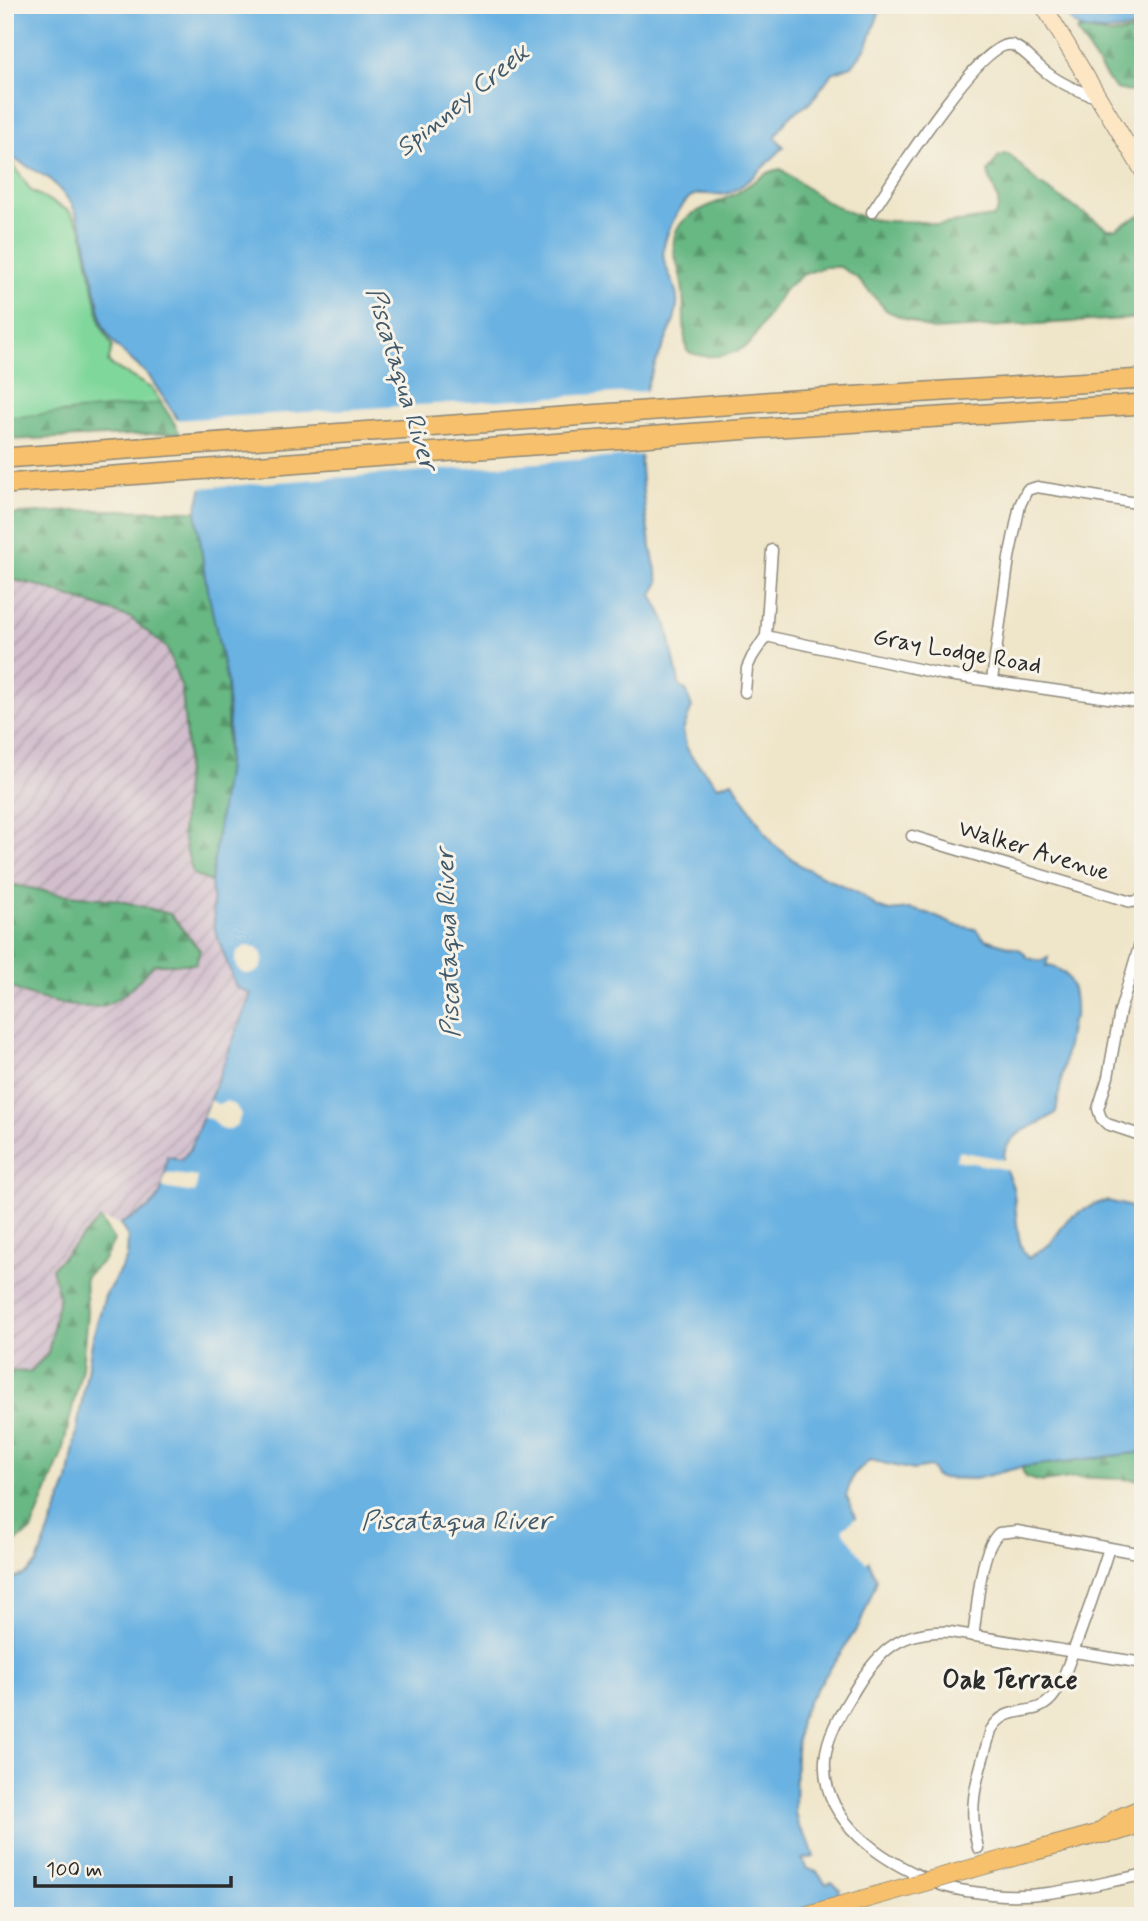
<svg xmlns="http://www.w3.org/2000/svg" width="1148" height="1921" font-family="Mynerve,sans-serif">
  <defs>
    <pattern id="industrial-furrows" width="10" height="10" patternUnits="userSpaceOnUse" patternTransform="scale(1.75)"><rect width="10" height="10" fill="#d1bdcc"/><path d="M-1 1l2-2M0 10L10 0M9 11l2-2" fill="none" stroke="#aa9aa6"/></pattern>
    <pattern id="forest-firs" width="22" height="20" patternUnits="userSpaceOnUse" patternTransform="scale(1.75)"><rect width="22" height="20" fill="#68b883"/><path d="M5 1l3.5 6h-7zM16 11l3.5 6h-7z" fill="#56966b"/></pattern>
  </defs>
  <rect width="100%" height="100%" fill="#f7f3e8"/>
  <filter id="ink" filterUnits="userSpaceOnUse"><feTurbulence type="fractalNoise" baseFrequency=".0143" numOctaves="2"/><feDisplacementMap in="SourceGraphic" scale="14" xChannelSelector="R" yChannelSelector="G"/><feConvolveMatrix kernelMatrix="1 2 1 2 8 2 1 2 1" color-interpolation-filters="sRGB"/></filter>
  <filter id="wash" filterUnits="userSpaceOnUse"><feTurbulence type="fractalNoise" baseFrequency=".00686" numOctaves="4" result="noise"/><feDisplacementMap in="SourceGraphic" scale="28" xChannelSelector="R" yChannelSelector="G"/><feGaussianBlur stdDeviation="1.57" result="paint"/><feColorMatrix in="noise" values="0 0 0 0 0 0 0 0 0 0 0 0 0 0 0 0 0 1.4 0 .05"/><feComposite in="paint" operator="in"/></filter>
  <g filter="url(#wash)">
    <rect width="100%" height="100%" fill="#efe5c9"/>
    <polygon fill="url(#industrial-furrows)" points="5,578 40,586 131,618 167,648 182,689 187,751 182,833 193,874 211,882 215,930 251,993 190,1150 166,1173 162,1188 154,1207 120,1224 100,1219 53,1268 59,1297 48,1354 30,1372 5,1371 5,984 21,993 66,1005 103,1006 129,990 154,964 196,964 60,894 5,884"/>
    <g fill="url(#forest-firs)" stroke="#4a7257" stroke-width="2">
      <polygon points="1078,29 1111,34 1143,30 1143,90 1132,92 1116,89 1109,81 1077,32"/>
      <path d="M1005,154L1010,155L1038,183L1108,229H1115L1143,213V318L932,330L887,311L856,277L840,267H824L802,275L784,290L750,343C736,356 705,361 687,351C682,332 685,312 683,292C682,277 676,263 674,249C669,215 710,207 733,195C749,187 763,171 781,169C810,191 840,215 877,220C897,223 919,219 938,225L993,217C1006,204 991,187 988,172L998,157Z"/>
      <polygon points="5,159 12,163 31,191 69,211 81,227 101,326 112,346 108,363 152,389 181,433 5,440"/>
      <polygon points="92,510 196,511 205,576 227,682 227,765 211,882 193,874 182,833 187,751 182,689 167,648 131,618 40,586 5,578 5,515"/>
      <path d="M5,883L60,894L117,900L170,914L200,950L196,964H154C141,978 121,1001 102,1006C77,1011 27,997 5,984Z"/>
      <polygon points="100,1219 114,1240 104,1260 85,1277 87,1312 82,1368 61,1456 31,1531 5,1549 5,1371 30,1372 48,1354 59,1297 52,1268"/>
      <polygon points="1143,1452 1143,1480 1076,1477 1043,1482 1026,1478 1021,1467"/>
    </g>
    <polygon fill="#80d79b" stroke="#568163" stroke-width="2" points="5,159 12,163 31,191 69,211 81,227 101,326 112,346 108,363 152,389 161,403 5,418"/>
    <g fill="#6bb2e2" stroke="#4b6e86" stroke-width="2">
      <path d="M5,5H882L867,46L852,66L832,73L811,102L789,117L775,137L784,147C771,159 743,190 726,194C712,197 697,188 686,201C675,214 660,243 664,260C668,276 679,288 677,306C673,334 655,358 647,386C632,436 645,531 659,582L652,595L666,622L680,687L686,690L692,707L683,730L686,746L691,756L718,786L732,781L772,843L801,866L860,894L877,907L889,911L910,909L927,913L955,925L975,929L985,939L1021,950L1028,958L1040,961L1048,957L1046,966C1073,968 1076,994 1075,1017L1071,1022L1056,1112C1043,1125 1021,1127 1010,1142C1006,1146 1004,1151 1004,1157C1003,1169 1010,1177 1013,1188C1017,1206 1015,1246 1028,1258L1050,1244L1068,1219L1095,1204L1108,1201L1143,1210V1452L1021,1467L975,1479L939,1478L935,1476L933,1470L930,1467L913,1470L870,1460L853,1475L846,1496C861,1523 862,1553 877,1580L860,1624L809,1700L800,1720L796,1750L795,1812L798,1826L810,1844L814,1857L802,1859L806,1868L817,1872L826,1884L832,1882L840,1890L833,1916H5V1578L12,1579L26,1574L37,1563L68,1481L93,1337L105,1296L127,1258L128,1237L120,1224C159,1204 163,1202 167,1156L181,1160L190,1150L251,994L236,987L215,930L211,882L227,765L229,725L227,682L205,576L196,511L205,475L182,426L149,376L115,345L103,326L83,229L71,202L50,179L5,154Z"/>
      <path d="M1060,5H1143V27C1127,30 1094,34 1079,27C1071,23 1064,12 1060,5Z"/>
    </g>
    <g fill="#efe5c9">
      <polygon points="649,391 643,434 645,455 199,488 202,476 174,420"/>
      <circle cx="249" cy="960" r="14"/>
      <polygon points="210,1100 218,1104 227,1101 236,1106 241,1114 238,1124 229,1130 224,1130 219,1128 212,1120 203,1117"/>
      <polygon points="958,1151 1007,1160 1009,1170 956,1160"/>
      <polygon points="166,1173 198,1177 195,1193 162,1188"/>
      <polygon points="857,1517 870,1559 866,1563 842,1529"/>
    </g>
  </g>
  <g filter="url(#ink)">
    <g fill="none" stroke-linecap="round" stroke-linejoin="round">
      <g stroke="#8d887a" stroke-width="13">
        <g id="street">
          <path d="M872,212C891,184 981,38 1012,45C1024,49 1035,64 1046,72C1061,84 1080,92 1099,98"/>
          <polyline points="766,636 941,674 1143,703"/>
          <polyline points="992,680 1009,558 1020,505 1027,490 1037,487 1143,504"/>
          <polyline points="745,692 747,668 752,657 766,636 772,550"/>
          <polyline points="912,836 1131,902 1138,901 1143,898"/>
          <polyline points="1143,933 1120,1011 1108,1077 1098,1109 1101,1118 1107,1124 1143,1136"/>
          <path d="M973,1636C978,1609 979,1551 999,1533L1017,1531L1143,1554"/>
          <path d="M1143,1663L950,1632C902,1630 880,1649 856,1688C843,1710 827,1733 825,1760C821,1822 884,1862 934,1882C951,1890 972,1892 991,1894C1043,1900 1092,1884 1143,1875"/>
          <path d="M978,1848C966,1802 979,1774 991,1730C1007,1702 1033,1719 1051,1699C1060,1689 1065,1673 1070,1660C1084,1623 1097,1586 1109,1548"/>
        </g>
      </g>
      <g stroke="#8d887a" stroke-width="18">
        <polyline id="secondary" points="1043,5 1143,171"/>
      </g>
      <g stroke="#8d887a" stroke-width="20">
        <g id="primary">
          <polyline points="1101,1834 1116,1832 1143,1823"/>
          <polyline points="1020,1855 1097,1834 1117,1819 1143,1808"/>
        </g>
      </g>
      <g stroke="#8d887a" stroke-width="22">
        <g id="highway">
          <polyline points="5,458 778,401 1143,379"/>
          <polyline points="5,484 780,427 1143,404"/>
        </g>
      </g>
      <use href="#street" stroke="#fff" stroke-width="10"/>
      <use href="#secondary" stroke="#fce6c4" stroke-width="16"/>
      <use href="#primary" stroke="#f7c06c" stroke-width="18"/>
      <use href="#highway" stroke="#f7c06c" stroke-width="19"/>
      <g stroke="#8d887a" stroke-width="20" stroke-linecap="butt">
        <polyline id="primary-bridge" points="804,1916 1020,1855"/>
      </g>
      <use href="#primary-bridge" stroke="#f7c06c" stroke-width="18"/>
    </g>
  </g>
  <g text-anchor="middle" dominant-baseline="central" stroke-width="6" stroke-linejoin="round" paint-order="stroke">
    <g font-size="24" fill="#2b2b2b" stroke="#f7f3e8">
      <text transform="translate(957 652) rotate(10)">Gray Lodge Road</text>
      <text transform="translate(1034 851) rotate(17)">Walker Avenue</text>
    </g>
    <g font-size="26" font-style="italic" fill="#415a6b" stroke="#f7f3e8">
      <text transform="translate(463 101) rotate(-39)">Spinney Creek</text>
      <text transform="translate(401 379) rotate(73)">Piscataqua River</text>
      <text transform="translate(449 943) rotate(-92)">Piscataqua River</text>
      <text x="456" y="1522">Piscataqua River</text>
    </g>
    <g font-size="26" font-weight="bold" fill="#2b2b2b" stroke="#f7f3e8">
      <text x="1010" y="1681">Oak Terrace</text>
    </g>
  </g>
  <rect width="1148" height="1921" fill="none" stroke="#f7f3e8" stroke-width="28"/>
  <path d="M35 1876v10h196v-10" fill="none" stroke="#2b2b2b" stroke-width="3.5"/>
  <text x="46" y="1876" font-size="21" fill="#2b2b2b" stroke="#f7f3e8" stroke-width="5" paint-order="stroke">100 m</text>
</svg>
